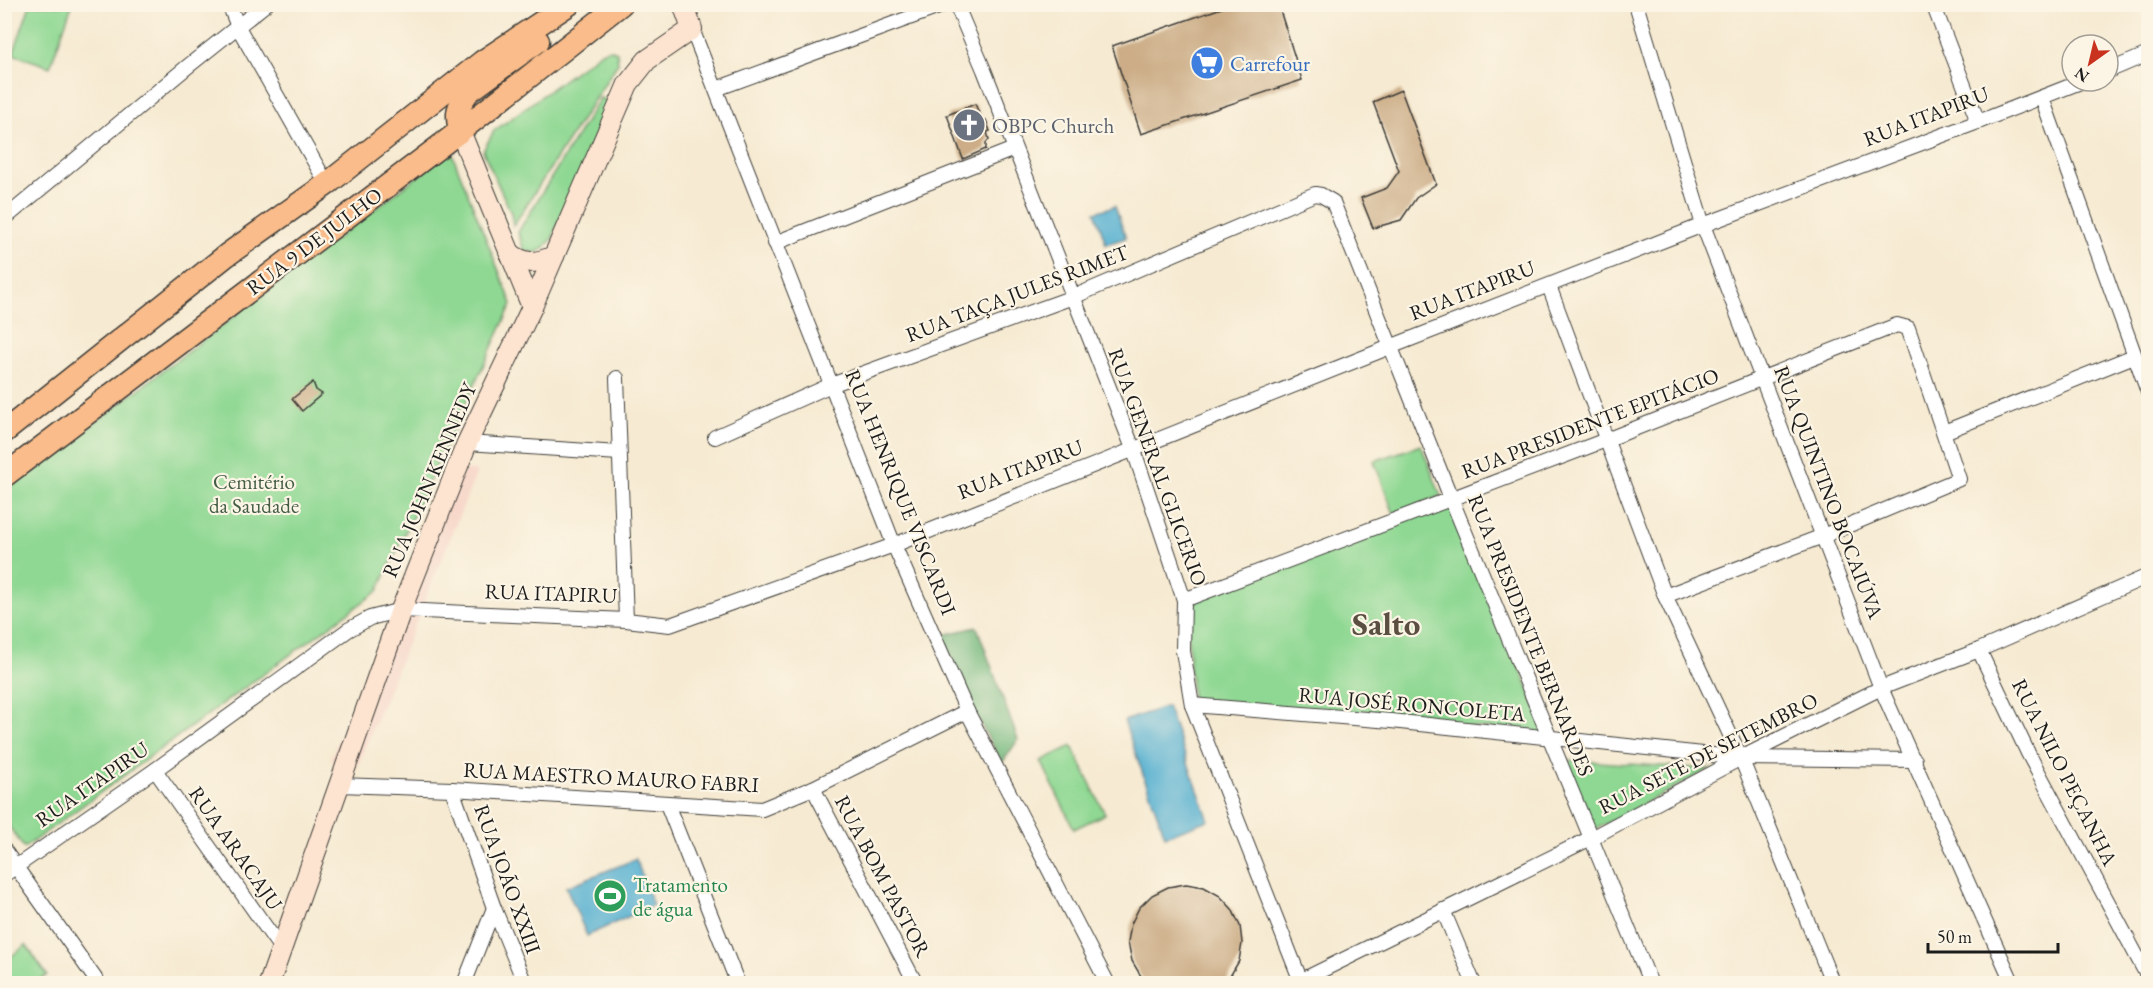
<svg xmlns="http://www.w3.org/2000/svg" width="2153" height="988" font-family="'EB Garamond',serif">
  <rect width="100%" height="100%" fill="#fcf5e5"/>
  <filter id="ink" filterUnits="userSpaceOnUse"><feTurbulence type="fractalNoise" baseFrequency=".0167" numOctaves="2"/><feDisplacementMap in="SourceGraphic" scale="12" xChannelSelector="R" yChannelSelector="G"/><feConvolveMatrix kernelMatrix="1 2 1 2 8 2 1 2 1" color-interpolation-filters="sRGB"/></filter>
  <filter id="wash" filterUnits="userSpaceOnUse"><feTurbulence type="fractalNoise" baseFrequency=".008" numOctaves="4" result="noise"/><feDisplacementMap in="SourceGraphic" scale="24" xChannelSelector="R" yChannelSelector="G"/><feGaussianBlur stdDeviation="1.35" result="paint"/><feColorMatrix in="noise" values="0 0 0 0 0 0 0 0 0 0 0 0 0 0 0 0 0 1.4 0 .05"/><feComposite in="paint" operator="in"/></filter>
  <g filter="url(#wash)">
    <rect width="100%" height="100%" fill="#f6ead2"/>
    <polygon fill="#f6d2c4" points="452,467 477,472 357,767 331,759"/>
    <g fill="#8fd893" stroke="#567a58" stroke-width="1.5">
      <polygon points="30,5 72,5 50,67 13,54"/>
      <polygon points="610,49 617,52 618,63 513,226 511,213 483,151 494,131 603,51"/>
      <polygon points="600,98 611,101 552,239 543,249 535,253 524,250 518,232"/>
      <polygon points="451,151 512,304 378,591 24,848 5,821 4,492"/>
      <polygon points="1421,445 1441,496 1394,514 1374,461"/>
      <polygon points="1449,501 1548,734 1192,701 1186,601"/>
      <polygon points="1072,746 1105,814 1074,829 1041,761"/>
      <polygon points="1566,760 1710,769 1594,830"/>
      <polygon points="26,945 47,975 36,983 5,983 5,961"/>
    </g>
    <polygon fill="#73b87d" stroke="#486a4c" stroke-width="1.5" points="977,627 1018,740 1002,763 967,699 943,635"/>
    <g fill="#52afd0" stroke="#376676" stroke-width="1.5">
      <polygon points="1115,206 1126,238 1106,244 1095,212"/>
      <polygon points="1167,706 1209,820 1165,836 1124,721"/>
      <polygon points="636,859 653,905 587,936 566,887"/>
    </g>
    <g id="blocks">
      <g fill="#ccad87">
        <polygon points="1233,4 1278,4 1302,80 1141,134 1112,46"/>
        <polygon points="1401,90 1436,184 1416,198 1401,220 1373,228 1361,198 1387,188 1399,171 1373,102"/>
        <polygon points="975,104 982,119 986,120 990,131 987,132 989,139 986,143 986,149 963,159 947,115"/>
        <polygon points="313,382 316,390 322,394 302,411 292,399"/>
        <polygon points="1186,884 1204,887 1220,896 1232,909 1240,926 1242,943 1239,961 1229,978 1223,984 1149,984 1142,978 1132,961 1128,942 1131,924 1139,908 1152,895 1168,887"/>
      </g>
    </g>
  </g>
  <g filter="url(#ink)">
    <use href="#blocks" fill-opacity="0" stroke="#3d3b37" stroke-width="1.5"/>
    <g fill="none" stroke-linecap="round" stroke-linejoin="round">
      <g stroke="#3d3b37" stroke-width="16">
        <g id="street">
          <polyline points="229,4 238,27 327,184"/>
          <polyline points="956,4 984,70 1134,451 1184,600 1183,651 1192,705 1302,984"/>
          <polyline points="1636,4 1703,225 1881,688 2013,984"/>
          <polyline points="1933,4 1978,122"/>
          <polyline points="692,29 894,545 967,711 1108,984"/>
          <polyline points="2108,71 2148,54"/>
          <polyline points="716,89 947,4"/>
          <polyline points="2042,98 2148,392"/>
          <polyline points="4,219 187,67 266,4"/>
          <polyline points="775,243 1014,149"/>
          <polyline points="1549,286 1665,596 1741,758 1833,984"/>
          <polyline points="617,378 626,620"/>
          <polyline points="1944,432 2134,356"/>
          <polyline points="715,437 831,385 1073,297 1315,194 1321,195 1333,202 1451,498 1651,984"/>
          <polyline points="467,443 619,453"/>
          <polyline points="1184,600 1606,440 1897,325 1908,328 1959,479 1823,536 1665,596"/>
          <polyline points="1979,650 2028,753 2148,977"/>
          <polyline points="1192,705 1391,721 1741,758 1915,760"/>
          <polyline points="155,770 282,950"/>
          <polyline points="339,785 452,789 762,809 813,788 967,711"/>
          <polyline points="813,788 916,984"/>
          <polyline points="452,789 494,908 525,984"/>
          <polyline points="667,804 738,984"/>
          <polyline points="4,850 99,984"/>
          <polyline points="4,875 155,770 348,630 370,618 401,610 626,620 670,625 894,545 1390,347 1703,225 1978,122 2083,81"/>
          <polyline points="1443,910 1474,984"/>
          <polyline points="464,984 494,908"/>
          <polyline points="1294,984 1591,838 1741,758 1881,688 1979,650 2148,576"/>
        </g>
      </g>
      <g stroke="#3d3b37" stroke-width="22">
        <g id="secondary">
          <polyline points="460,131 532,307"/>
          <path d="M509,252C524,265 536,264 554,256"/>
          <polyline points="269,984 401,610 467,443 532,307 628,84 647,60 692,29 683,4"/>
        </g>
      </g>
      <g stroke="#3d3b37" stroke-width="25">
        <g id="primary">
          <path d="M460,131C456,113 457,108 468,92L538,41"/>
          <polyline points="4,432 227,255 327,184 482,62 569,4"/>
          <polyline points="4,476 460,131 621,4"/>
        </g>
      </g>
      <use href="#street" stroke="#fff" stroke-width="14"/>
      <use href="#secondary" stroke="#fde4d0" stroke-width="20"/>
      <use href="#primary" stroke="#f9bc8a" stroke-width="22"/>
    </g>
  </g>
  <defs>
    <g id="supermarket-disc" transform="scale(1.725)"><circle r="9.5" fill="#3f7fe0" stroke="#fcf5e5"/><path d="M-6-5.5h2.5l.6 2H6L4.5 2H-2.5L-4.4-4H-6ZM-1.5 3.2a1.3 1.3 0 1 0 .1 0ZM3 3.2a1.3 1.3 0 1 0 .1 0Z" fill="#fff"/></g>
    <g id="church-disc" transform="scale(1.725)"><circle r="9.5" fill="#6b7280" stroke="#fcf5e5"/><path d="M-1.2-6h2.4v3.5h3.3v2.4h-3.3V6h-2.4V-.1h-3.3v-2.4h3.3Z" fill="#fff"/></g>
    <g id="stadium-disc" transform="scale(1.725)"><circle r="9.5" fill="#2e9e5b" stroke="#fcf5e5"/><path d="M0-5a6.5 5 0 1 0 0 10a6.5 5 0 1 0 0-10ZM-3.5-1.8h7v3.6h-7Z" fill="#fff"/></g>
  </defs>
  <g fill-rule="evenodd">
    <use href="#supermarket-disc" x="1207" y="63"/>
    <use href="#church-disc" x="969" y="125"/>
    <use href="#stadium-disc" x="610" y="896"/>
  </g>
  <g text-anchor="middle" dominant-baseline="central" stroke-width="4.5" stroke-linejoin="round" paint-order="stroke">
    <g font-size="21" fill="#366cbe" stroke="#fcf5e5" text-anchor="start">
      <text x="1230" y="63">Carrefour</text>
    </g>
    <g font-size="21" fill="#1c1c1c" stroke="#fcf5e5">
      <text transform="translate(1926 116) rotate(-21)">RUA ITAPIRU</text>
      <text transform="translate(314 241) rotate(-37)">RUA 9 DE JULHO</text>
      <text transform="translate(1472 290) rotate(-21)">RUA ITAPIRU</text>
      <text transform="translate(1017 293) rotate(-21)">RUA TAÇA JULES RIMET</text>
      <text transform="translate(1590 423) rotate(-21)">RUA PRESIDENTE EPITÁCIO</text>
      <text transform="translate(1158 467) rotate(70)">RUA GENERAL GLICERIO</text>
      <text transform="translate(1020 469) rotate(-21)">RUA ITAPIRU</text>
      <text transform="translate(429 480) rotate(-67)">RUA JOHN KENNEDY</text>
      <text transform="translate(901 492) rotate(68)">RUA HENRIQUE VISCARDI</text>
      <text transform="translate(1829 492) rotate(69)">RUA QUINTINO BOCAIÚVA</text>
      <text transform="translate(551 593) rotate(2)">RUA ITAPIRU</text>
      <text transform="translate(1531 635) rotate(68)">RUA PRESIDENTE BERNARDES</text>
      <text transform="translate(1412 704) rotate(5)">RUA JOSÉ RONCOLETA</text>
      <text transform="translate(1708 753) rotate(-27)">RUA SETE DE SETEMBRO</text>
      <text transform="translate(2065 772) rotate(63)">RUA NILO PEÇANHA</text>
      <text transform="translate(611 777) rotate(3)">RUA MAESTRO MAURO FABRI</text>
      <text transform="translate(92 784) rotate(-35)">RUA ITAPIRU</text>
      <text transform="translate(236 848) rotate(55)">RUA ARACAJU</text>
      <text transform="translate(883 876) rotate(62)">RUA BOM PASTOR</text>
      <text transform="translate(508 879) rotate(70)">RUA JOÃO XXIII</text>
    </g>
    <g font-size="21" fill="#5b616d" stroke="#fcf5e5" text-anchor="start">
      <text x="992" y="125">OBPC Church</text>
    </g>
    <g font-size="21" fill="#445e46" stroke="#fcf5e5">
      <text x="254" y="481">Cemitério<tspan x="254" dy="24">da Saudade</tspan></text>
    </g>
    <g font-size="21" fill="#27864d" stroke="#fcf5e5" text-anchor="start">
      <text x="633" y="884">Tratamento<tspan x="633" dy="24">de água</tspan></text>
    </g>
    <g font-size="33" font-weight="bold" fill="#5a4f41" stroke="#fcf5e5">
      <text x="1386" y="623">Salto</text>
    </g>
  </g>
  <rect width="2153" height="988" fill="none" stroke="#fcf5e5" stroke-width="24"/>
  <g transform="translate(2090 63) rotate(214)"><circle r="28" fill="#fcf5e5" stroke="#a29e95" stroke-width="1.5"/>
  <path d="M0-4.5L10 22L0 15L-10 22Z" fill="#c8321e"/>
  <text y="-9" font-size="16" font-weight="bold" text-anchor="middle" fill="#1c1c1c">N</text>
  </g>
  <path d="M1928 943v9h130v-9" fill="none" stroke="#1c1c1c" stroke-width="3"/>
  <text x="1937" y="943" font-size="18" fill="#1c1c1c" stroke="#fcf5e5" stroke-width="4.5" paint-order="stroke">50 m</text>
</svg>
